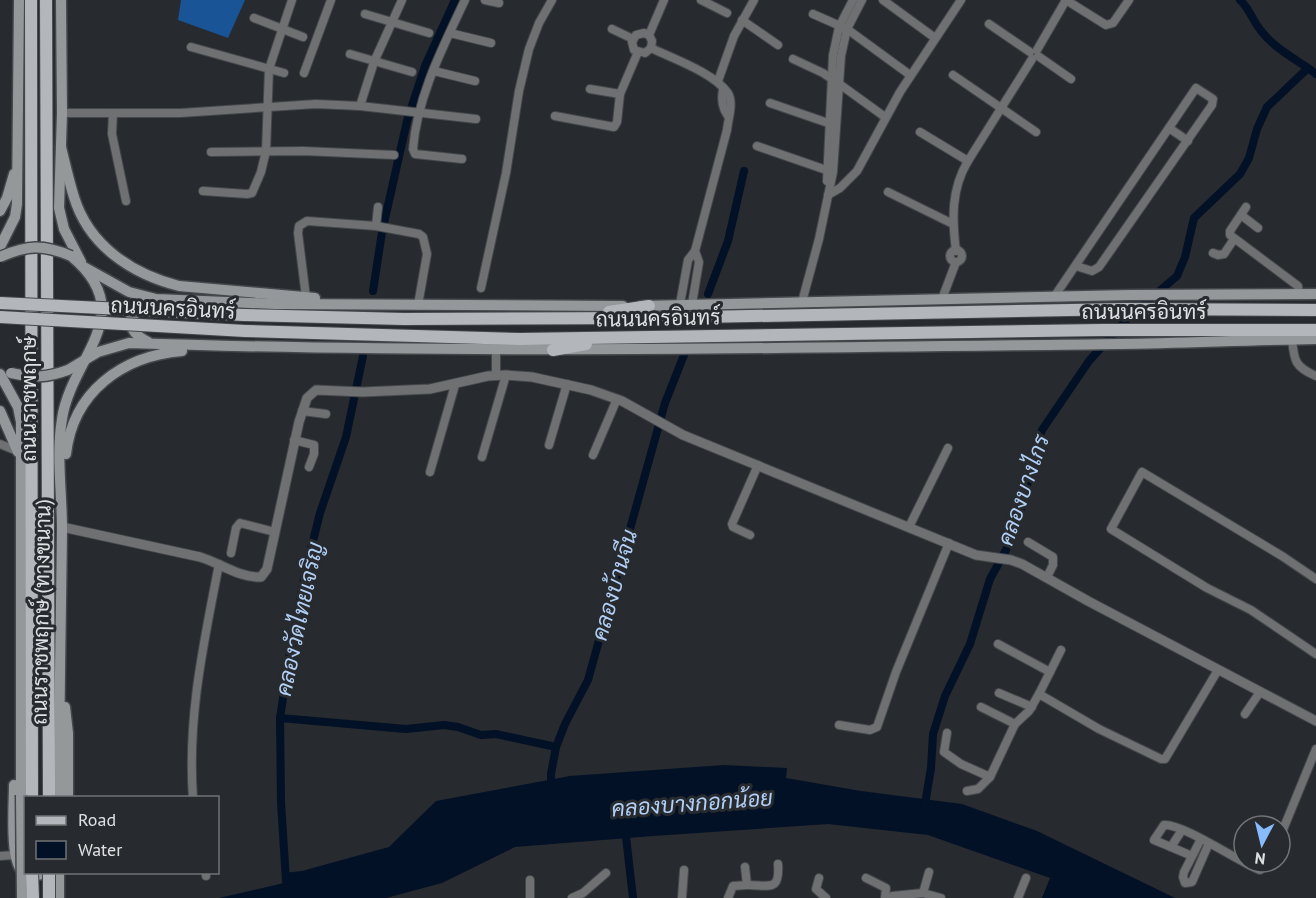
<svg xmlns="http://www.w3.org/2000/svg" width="1316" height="898" font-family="'PT Sans',Sarabun,sans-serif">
  <rect width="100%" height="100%" fill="#272a2e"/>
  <polygon fill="#195497" points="181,0 245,0 228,38 178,20"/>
  <polygon fill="#021126" points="724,765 787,768 786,778 861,791 962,804 1037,831 1175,898 1042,898 1050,878 928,835 828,824 653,836 515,847 442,883 386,898 219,898 284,883 284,873 302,871 389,847 436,801 570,776"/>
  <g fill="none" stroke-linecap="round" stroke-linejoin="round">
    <g stroke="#021126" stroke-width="8">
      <path d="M1240,0C1250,9 1253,22 1262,32C1276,50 1298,60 1316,74"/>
      <polyline points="373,291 382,232 407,121 425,66 455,0"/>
      <polyline points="708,294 728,241 744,171"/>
      <polyline points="280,718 406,729 444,725 458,727 481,735 496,734 556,747"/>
      <polyline points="551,787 551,774 556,747 565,724 588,680 665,403 684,355"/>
      <polyline points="924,810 931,768 933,734 945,696 970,644 990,579 1006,550 1018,519 1042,430 1089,361 1127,319 1177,276 1185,257 1194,218 1240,174 1249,158 1257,129 1267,107 1308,68"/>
      <polyline points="625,828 633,898"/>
      <polyline points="286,881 281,802 280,718 289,658 306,569 320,513 346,437 363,356"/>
    </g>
    <g stroke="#44474b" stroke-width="10">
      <g id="minor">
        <polyline points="485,0 499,3"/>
        <polyline points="701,0 727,13"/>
        <polyline points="883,0 935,38"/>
        <polyline points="1066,0 1106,25 1113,23 1129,0"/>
        <polyline points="365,14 429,33"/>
        <polyline points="813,14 847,29 910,75"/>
        <polyline points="254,18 303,37"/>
        <polyline points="742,20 778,45"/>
        <polyline points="989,24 1030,52"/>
        <polyline points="612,29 633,39"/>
        <polyline points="450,33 491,43"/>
        <polyline points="649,35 644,33 636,35 632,42 634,50 645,53 651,48 652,41 649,35 664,0"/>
        <polyline points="191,47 284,73"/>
        <path d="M651,48C674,59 714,73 728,93C734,103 728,119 727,130L695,251L688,260L680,304"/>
        <polyline points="1037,50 1066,0"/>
        <polyline points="350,54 412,72"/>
        <polyline points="1038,56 1071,79"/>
        <polyline points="793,59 823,73 838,83 885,117"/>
        <polyline points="434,71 475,81"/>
        <polyline points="304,73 331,0"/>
        <polyline points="953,75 1036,132"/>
        <polyline points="718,81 734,36 754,0"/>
        <polyline points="590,89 620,94"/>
        <path d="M723,89C721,99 722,108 728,116"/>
        <polyline points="770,103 831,124"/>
        <polyline points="360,106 374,62 402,0"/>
        <polyline points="62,113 180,113 316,104 360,106 476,119"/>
        <polyline points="113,113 112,134 126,201"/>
        <polyline points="555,116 614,127 617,122 620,94 638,52"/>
        <polyline points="1169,128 1188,141"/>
        <polyline points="920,132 968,161"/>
        <polyline points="757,146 832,172"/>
        <polyline points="211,152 303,151 394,155"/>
        <path d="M462,159L415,154L413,149C417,97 443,47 465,0"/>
        <polyline points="827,181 833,55 839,27 853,0"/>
        <polyline points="203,191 247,194 252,193 261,172 266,151 269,69 292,0"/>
        <polyline points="888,192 953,224"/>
        <polyline points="828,195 840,188 857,171 900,92 961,0"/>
        <polyline points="1246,207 1230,231 1230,235 1298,286 1299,294"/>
        <polyline points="1241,215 1258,228"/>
        <polyline points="376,226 419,234 423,237 427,254 418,305"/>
        <circle cx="956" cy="256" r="6"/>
        <path d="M956,251C952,219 951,189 968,161L1032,59"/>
        <polyline points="1213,253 1218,255 1224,254 1234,239"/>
        <polyline points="481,288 506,173 519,91 529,49 539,23 552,0"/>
        <polyline points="306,297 298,233 299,226 307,221 376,226 378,207"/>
        <polyline points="1054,297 1196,88 1213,99 1212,105 1099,267 1092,271 1076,266"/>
        <polyline points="942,299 956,262"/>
        <polyline points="802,302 819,239 833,172 841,56 847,29 862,0"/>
        <polyline points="692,304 699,262 695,251"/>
        <path d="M1292,339C1294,361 1295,367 1316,376"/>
        <polyline points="496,376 496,350"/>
        <polyline points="302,411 326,414"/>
        <polyline points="294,440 314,445 314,454 309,467"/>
        <polyline points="0,444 17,451"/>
        <polyline points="549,445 567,384"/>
        <polyline points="593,455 617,399"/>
        <polyline points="482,457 506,375"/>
        <polyline points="430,472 455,385"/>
        <polyline points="909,527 948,448"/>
        <polyline points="750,535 733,527 732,524 758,465"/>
        <polyline points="1028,542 1053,557 1053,565 1047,577"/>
        <polyline points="231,553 236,528 240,523 275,532"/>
        <polyline points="1316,579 1282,556 1142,472 1111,529 1207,588 1251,610 1316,654"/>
        <polyline points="998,644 1050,672"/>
        <polyline points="999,693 1032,707"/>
        <polyline points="1039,694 1061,650"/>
        <polyline points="981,707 1015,724"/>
        <polyline points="1245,714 1260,692"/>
        <polyline points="839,725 870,730 877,727 896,672 949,543"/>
        <polyline points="947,733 944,752 961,764 990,777 1015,724 1029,711 1039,694 1099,729 1161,759 1165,759 1218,670"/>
        <polyline points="967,791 978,789 990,777"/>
        <path d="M193,798C187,717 204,642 219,564"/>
        <polyline points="1182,830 1171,847 1192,856"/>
        <polyline points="1280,837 1316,749"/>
        <polyline points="1201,839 1184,872 1183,877 1185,883 1192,882 1209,843"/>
        <path d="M1171,847L1154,840L1164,825C1182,823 1239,862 1260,870L1265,862"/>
        <polyline points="0,856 15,855"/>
        <polyline points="206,872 206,876"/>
        <polyline points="819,878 816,889 826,898"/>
        <polyline points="866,878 886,888 885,898"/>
        <path d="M747,885C770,885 780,892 778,864"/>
        <polyline points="923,893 929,872"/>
        <polyline points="530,898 530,880"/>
        <polyline points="572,898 583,893 606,873"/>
        <polyline points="682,898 684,870"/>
        <polyline points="728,898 733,886 747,885 745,867"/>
        <polyline points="891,898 892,896 923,893 941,898"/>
        <polyline points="1018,898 1026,878"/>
      </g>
    </g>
    <g stroke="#44474b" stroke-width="11">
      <path id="tertiary" d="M62,527L200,557C220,563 239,578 261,577L267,569L299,422L307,398L316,390L363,392L430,389L488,376L506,375L532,377L591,390L622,401L683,435L976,555L1011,560L1022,564L1088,601L1316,721"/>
    </g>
    <g stroke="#44474b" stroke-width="13">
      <g id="secondary">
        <polyline points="61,0 62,113 59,208 64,229 81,262"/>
        <path d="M61,147C65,164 69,181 74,197C89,246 132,274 179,286L315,298"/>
        <polyline points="0,211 7,198 14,174"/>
        <polyline points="0,247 15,217 17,204 19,0"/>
        <polyline points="84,267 129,292 156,299 276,304 623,306"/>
        <polyline points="641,306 1130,295 1316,294"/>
        <path d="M141,307L131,318C130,331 137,336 148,342"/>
        <path d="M68,370L98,352L129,343C459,354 789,348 1119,344C1185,343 1250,340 1316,339"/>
        <polyline points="0,374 18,407 21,422 21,795"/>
        <polyline points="0,411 18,452"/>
        <path d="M66,454C73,392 122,356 182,351"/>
        <polyline points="65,707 68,733 68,798"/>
        <path d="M14,785C14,803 9,864 24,873C32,877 44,874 52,872"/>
        <path d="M59,798C59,708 61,618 62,529C62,493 56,455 62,419C71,357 141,314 71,256"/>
        <polyline points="59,872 59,898"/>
      </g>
    </g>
    <g stroke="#44474b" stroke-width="14">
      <g id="primary">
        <polyline points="31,0 32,798"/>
        <polyline points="46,0 49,798"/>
        <polyline points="609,312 649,306"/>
        <polyline points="244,315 404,319 650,318 1125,309 1316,310"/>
        <polyline points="245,331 520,339 1102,330 1316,330"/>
        <polyline points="553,350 586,344"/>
      </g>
    </g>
    <use href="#minor" stroke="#6e7072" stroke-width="8"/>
    <use href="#tertiary" stroke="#6e7072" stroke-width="9"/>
    <use href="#secondary" stroke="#95989b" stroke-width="10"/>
    <use href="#primary" stroke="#b3b7bb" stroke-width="12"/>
    <g stroke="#44474b" stroke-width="13" stroke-linecap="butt">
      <g id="secondary-bridge">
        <path d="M0,257C27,245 43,244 71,256"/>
        <path d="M11,373C34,378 46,378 68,370"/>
        <polyline points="21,795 22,898"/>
      </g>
    </g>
    <g stroke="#44474b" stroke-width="14" stroke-linecap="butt">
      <g id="primary-bridge">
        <polyline points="0,303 244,315"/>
        <polyline points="0,317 245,331"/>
        <polyline points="32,872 33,898"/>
        <polyline points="49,898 49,872"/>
      </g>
    </g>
    <use href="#secondary-bridge" stroke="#95989b" stroke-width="10"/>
    <use href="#primary-bridge" stroke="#b3b7bb" stroke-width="12"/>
  </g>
  <g text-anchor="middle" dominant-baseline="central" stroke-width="6" stroke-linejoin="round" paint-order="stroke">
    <g font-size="21" fill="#dfe1e3" stroke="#272a2e">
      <text transform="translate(173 308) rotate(3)">ถนนนครอินทร์</text>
      <text x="1144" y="311">ถนนนครอินทร์</text>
      <text transform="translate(658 318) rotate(-1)">ถนนนครอินทร์</text>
      <text transform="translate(28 399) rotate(-90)">ถนนราชพฤกษ์</text>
      <text transform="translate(41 612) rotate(-89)">ถนนราชพฤกษ์ (ทางขนาน)</text>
    </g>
    <g font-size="22" font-style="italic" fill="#b2d0f6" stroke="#272a2e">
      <text transform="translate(1023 490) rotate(-71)">คลองบางไกร</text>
      <text transform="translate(614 585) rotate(-74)">คลองบ้านจีน</text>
      <text transform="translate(299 619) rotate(-78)">คลองวัดไทยเจริญ</text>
      <text transform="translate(692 803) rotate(-4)">คลองบางกอกน้อย</text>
    </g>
  </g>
  <rect x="24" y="796" width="195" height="78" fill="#272a2e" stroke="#717376" stroke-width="1.5"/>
  <rect x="36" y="816" width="30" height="9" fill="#b3b7bb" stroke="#717376" stroke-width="1.5"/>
  <text x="78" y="826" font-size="18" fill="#dfe1e3">Road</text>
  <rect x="36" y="841" width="30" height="18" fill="#021126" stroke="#717376" stroke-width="1.5"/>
  <text x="78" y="856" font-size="18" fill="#dfe1e3">Water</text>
  <g transform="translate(1262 844) rotate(187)"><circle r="28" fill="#272a2e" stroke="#717376" stroke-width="1.5"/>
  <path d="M0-4.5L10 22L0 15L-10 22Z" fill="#87bbfc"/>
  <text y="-9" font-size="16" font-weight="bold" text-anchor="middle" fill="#dfe1e3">N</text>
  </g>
</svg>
